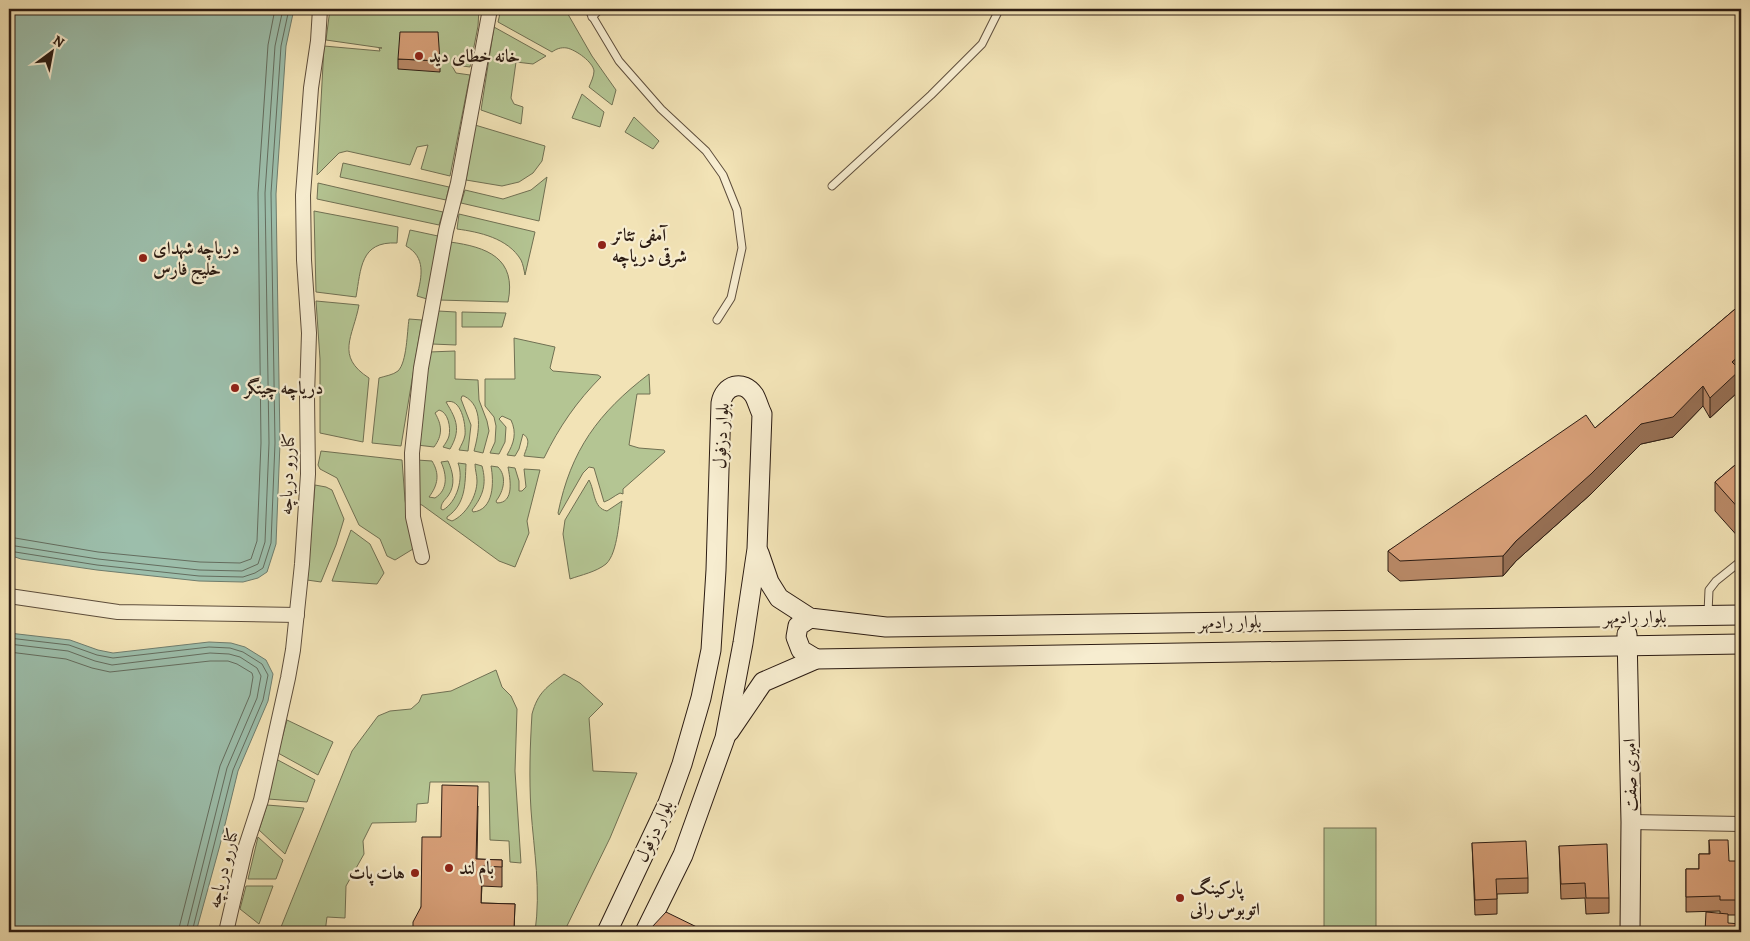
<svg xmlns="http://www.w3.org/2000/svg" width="1750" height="941" font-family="Alegreya,Amiri,serif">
  <rect width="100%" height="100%" fill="#f2e3b6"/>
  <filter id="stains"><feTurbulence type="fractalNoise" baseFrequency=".004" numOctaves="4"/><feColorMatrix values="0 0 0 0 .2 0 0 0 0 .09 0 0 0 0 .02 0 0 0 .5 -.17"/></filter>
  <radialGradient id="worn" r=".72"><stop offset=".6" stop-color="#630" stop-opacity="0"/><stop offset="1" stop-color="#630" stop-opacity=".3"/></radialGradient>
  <g fill="#b4c593" stroke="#707053">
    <polygon points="330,9 479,9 478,26 470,67 455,65 452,66 456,73 470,75 450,176 421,169 428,145 417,147 410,165 347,151 339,153 317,175 324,46 380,51 379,48 382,48 326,40"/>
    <path d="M501,9H565L592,56L616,90L612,105L589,87C591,82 594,76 594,71C593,62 576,50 567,48C561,47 556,49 552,52L498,22Z"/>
    <polygon points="494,27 546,56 533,64 516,62 511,98 514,104 523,107 521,124 481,110"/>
    <polygon points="582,94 604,112 600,127 572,118"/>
    <polygon points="634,117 659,141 653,149 625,132"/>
    <polygon points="475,125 545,146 542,161 533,173 519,182 502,186 466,180"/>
    <polygon points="343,163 449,187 446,200 340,177"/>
    <polygon points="547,177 539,221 461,203 465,190 503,199 531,190"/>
    <polygon points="318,183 443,212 439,225 317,199"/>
    <path d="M314,211L398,227L397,243C360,241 361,269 356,297L316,292Z"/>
    <path d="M459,214L535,232L525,275C524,270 523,264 521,260C508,238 479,232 457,229Z"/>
    <path d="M410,230L438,236L427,299L417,296C422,276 426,257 406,246Z"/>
    <path d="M450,242C487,247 517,258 508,302L439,300Z"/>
    <path d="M316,301L359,305C353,337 335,356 369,378L363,442L320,433V359Z"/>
    <polygon points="438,311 456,312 456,345 432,344"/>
    <polygon points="462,312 506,313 502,327 462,327"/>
    <path d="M409,319L422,320L401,446L372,443L379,378C385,376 393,375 398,371C407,362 407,332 409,319Z"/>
    <path d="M514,338L555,347L550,368L553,371L598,375L601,377C577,401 559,427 544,458L524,456C526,448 532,440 523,434L519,449L515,456L507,455C514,443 517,433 511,420L502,416L499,419L506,427L505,442L499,454L490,453L495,442L496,426L494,417L485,406V379H515Z"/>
    <path d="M455,351V379L478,380L479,400L487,421L489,431L483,453L474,451C479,433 484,406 464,396H462L461,399L471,425L468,451L459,450C461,445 464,441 465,435C466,424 461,397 446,402C457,420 461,430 450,449L443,447C445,444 448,440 449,436C451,427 448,412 439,410L435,413C442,425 443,435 434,447L417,445L429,352Z"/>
    <path d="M649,374L650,394H637L629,445L639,448L664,450L665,452L623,489V494L620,493C614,496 610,500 604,502L594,468L589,467L583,473L559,515L558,513C571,450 598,413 649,374Z"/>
    <polygon points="321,451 402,460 405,500 413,549 395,560 387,556 380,539 359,525 337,478 320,469 318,465"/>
    <path d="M417,460L432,461C440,474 438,485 429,497L435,498C448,490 447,475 441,462L448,461C453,472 456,485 448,496C444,501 441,503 441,509L443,510C457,502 464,478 458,463L466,464C465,484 466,504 447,517V519L452,521C466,515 477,496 477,481C477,475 475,470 475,464L482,466C487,484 483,496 472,510L473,512C494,510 494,482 491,466L498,467C507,476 504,491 496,501L497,503C515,503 510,478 508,467L515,468L519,481V491H522L526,487L524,469L540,470L527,521L529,533L515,567L499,561L422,505L418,504Z"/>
    <path d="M589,480C595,491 593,508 607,511L622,501C619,518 618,553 606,564C596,572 581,575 570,579L563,534L565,520Z"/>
    <polygon points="315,485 326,487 332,490 344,519 336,545 321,582 307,580"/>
    <polygon points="351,530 370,544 384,573 377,584 332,581"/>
    <polygon points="496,670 502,687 511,696 517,709 515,771 521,863 510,862 509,841 490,840 489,782 430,782 428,803 417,804 416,822 372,823 363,841 364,854 346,886 345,918 327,917 325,932 279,932 352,751 378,716 390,711 411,709 419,702 422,695 451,691"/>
    <path d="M564,674L580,683L603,704L589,718L593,771L637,773L610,838L564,932H535C541,889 534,852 531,810C529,778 530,746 532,714C538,692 547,687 564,674Z"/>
    <polygon points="287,720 333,742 318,775 278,753"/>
    <polygon points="276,759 315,780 307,802 268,799"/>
    <polygon points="267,805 304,808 285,854 259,830"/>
    <rect x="1324" y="828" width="52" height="100"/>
    <polygon points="258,837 283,860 276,879 248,879"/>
    <polygon points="246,886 273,886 259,924 240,909"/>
  </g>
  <g fill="#9cbeab" stroke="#6f7d6e">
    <polygon points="9,9 294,9 286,46 276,194 280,443 276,544 267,572 258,578 243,582 199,581 97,570 21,559 9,555"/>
    <polygon points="9,633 70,640 98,650 113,653 209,642 231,643 245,647 266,660 273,674 268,701 238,771 220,845 196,932 9,932"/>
  </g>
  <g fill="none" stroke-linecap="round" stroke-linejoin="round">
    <g stroke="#646d5f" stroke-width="1">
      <polyline points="9,537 98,552 200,562 240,563 251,559 257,541 261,443 258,193 268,45 275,9"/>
      <polyline points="9,545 98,559 199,570 242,571 258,564 265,542 269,443 265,193 275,46 283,9"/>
      <polyline points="9,551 97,565 199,576 243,577 255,573 263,568 271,543 275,443 271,193 281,46 289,9"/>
      <polyline points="9,638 69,645 97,655 113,658 209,647 230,648 243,652 262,664 268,675 263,700 233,770 192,932"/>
      <polyline points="9,644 68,651 95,661 112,665 210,653 229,654 240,657 257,668 261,676 257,698 227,768 186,932"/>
      <polyline points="9,652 66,659 92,668 110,672 210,661 228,661 237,664 252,673 253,677 250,695 220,766 178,932"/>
    </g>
    <g stroke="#5e4e3c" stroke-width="9">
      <g id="lane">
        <polyline points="588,9 619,61 661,109 706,151 723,175 737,210 742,248 731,298 717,320"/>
        <polyline points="592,17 600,9"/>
        <polyline points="832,186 931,95 982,44 997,14 998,9"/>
        <polyline points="1708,613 1709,590 1716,581 1741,561"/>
      </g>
    </g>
    <g stroke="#5e4e3c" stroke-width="16">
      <g id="street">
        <polyline points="422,557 413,517 412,453 421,368 446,231 458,183 490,9"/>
        <polyline points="9,596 118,612 297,615"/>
        <polyline points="1631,822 1741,824"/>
        <polyline points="226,932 246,846 261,800 288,678 293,650 302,564 308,474 307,396 309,333 304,260 303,195 311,88 318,41 320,9"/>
      </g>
    </g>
    <g stroke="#2c1c13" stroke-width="21">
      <g id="secondary">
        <polyline points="759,553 769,582 779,598 810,618 886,627 1741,615"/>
        <polyline points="810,618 798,626 796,637 801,650 816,659"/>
        <polyline points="1627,634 1631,822 1630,932"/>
        <polyline points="729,732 763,682 816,659 1741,644"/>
        <path d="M607,932L668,803L682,764L701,698L711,650L716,570L721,403C724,385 743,379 754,395C757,400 759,408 762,414L757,549L743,643L725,738L683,855L645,932"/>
      </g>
    </g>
    <use href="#lane" stroke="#f7edd0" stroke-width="7"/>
    <use href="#street" stroke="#f7edd0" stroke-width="14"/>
    <use href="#secondary" stroke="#f7edd0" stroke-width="19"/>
  </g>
  <g fill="#ba8a68" stroke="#2c1c13">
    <polygon points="398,59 440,61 440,72 398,69"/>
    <polygon points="1741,304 1740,390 1710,418 1703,406 1673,437 1641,444 1591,494 1516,561 1503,576 1400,581 1388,571 1388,551 1595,428"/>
    <polygon points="1741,460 1741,540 1715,511 1715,482"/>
    <polygon points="478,806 477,859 502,860 502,887 482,886 481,903 515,904 514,932 413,932 421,907"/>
    <polygon points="1709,840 1729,861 1739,900 1739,915 1728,915 1705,932 1720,913 1720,911 1686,912 1686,869 1699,869 1699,854 1709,854"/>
    <polygon points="1472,843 1528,878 1528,893 1497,894 1497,914 1475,915"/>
    <polygon points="1559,846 1609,898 1609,913 1586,914 1585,898 1561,899"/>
  </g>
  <g fill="#977055" stroke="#2c1c13">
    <polygon points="1741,354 1740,390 1710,418 1710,398 1732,362"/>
    <polygon points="1703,386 1703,406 1673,437 1641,444 1591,494 1516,561 1503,576 1503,556 1516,541 1641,424"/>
  </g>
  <g fill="#d8a079" stroke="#2c1c13">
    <polygon points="400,32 438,32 440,61 398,59"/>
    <polygon points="1741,304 1741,354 1732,362 1740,370 1710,398 1703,386 1673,417 1641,424 1591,474 1516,541 1503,556 1400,561 1388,551 1586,415 1595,428"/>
    <polygon points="1741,460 1741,511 1715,482"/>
    <polygon points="442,785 478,786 476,859 502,860 502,867 482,866 481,903 515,904 514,929 481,929 481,932 413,932 413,922 421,907 422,837 441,837"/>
    <polygon points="1709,840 1728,840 1729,861 1738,861 1739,900 1720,900 1720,896 1686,897 1686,869 1699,869 1699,854 1710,854"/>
    <polygon points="1526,841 1528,878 1496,879 1497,899 1475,900 1472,843"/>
    <polygon points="1607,844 1609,898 1586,898 1585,883 1561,884 1559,846"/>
    <polygon points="666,912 707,932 651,932 652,927"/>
    <polygon points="1706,912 1728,914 1728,923 1741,924 1741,932 1705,932"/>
  </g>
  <g fill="#8f2418" stroke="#f7edd0" stroke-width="2">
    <circle cx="419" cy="56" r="5"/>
    <circle cx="602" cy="245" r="5"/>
    <circle cx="143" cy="258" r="5"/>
    <circle cx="235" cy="388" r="5"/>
    <circle cx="449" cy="868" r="5"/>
    <circle cx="415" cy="873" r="5"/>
    <circle cx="1180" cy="898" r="5"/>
  </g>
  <g text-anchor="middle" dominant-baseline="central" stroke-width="4.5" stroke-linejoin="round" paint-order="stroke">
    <g font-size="18" font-weight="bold" fill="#2c1c13" stroke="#f7edd0" text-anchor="start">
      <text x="429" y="56">خانه خطای دید</text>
      <text x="612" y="235">آمفی تئاتر<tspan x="612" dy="21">شرقی دریاچه</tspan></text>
      <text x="153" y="248">دریاچه شهدای<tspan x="153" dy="21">خلیج فارس</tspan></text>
      <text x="245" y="388">دریاچه چیتگر</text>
      <text x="459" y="868">بام لند</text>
      <text x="405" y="873" text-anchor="end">هات پات</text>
      <text x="1190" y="888">پارکینگ<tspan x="1190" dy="21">اتوبوس رانی</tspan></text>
    </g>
    <g font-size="18" fill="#2c1c13" stroke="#f7edd0">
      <text transform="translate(721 436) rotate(-87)">بلوار دزفول</text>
      <text transform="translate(287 474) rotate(-88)">کناررو دریاچه</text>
      <text transform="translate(1635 617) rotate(-1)">بلوار رادمهر</text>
      <text transform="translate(1230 622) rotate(-1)">بلوار رادمهر</text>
      <text transform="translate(1630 775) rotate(-91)">امیری صفت</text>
      <text transform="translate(654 831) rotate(-65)">بلوار دزفول</text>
      <text transform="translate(223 868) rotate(-76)">کناررو دریاچه</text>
    </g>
  </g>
  <rect width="1750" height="941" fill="none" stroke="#f2e3b6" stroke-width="30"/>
  <rect x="10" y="10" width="1730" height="921" fill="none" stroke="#2c1c13" stroke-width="2.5"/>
  <rect x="15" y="15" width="1720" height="911" fill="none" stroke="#2c1c13"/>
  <g transform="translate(52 52) rotate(32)" stroke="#f7edd0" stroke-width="4" paint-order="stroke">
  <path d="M0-4L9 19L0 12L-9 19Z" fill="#2c1c13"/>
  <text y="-8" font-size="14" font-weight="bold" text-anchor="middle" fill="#2c1c13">N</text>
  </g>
  <rect width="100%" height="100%" filter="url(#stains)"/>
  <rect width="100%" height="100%" fill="url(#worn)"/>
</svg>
